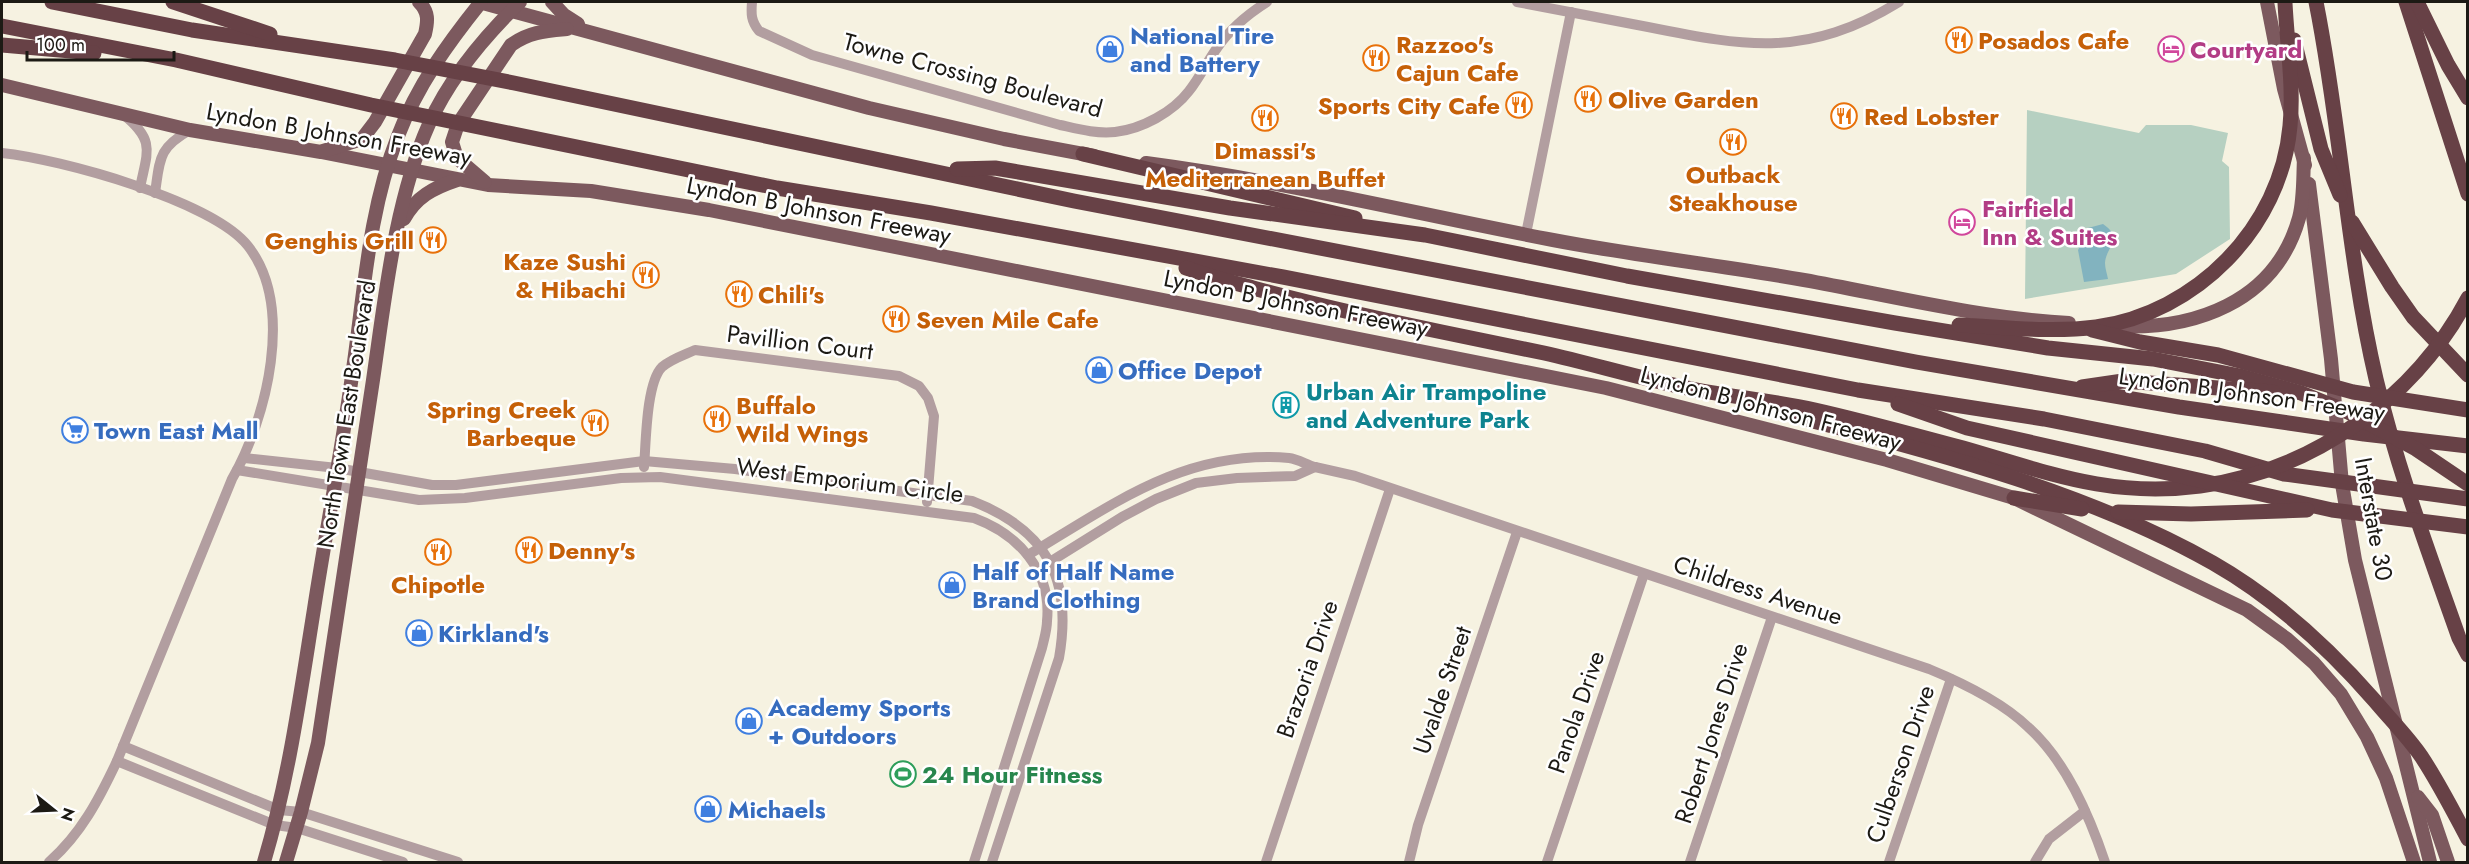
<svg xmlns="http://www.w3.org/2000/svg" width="2469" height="864" font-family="Jost,sans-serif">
  <rect width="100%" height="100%" fill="#f6f2e1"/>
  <polygon fill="#b6d0c1" points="2027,110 2139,133 2146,125 2191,125 2228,133 2222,161 2229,167 2230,239 2176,274 2025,299"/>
  <path fill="#82b3bf" d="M2103,224C2124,238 2106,247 2105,263C2105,268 2107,274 2108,279L2084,282L2078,250L2083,241L2086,242L2087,239L2084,237L2088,228Z"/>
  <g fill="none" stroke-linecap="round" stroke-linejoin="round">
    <g stroke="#b29ea0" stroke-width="10">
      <path d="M752,2C751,14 751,21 759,31L812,55L1060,125C1078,129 1096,134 1115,132C1142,129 1173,112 1189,91C1200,77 1207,62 1217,48C1230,29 1248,14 1267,2"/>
      <path d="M1517,2C1561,10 1604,19 1648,27C1747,47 1808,58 1899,2"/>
      <path d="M124,115C156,141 147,152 140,188"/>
      <path d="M2,153C60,159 213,201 248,246C295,306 267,418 232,479L117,761C99,799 81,834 49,862"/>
      <path d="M155,193C160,159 158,148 190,130"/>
      <polyline points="1526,234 1571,12"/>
      <path d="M244,458L337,468L432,485H456L644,461L735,469L972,501C1047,530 1073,579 1059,658L992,862"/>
      <path d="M644,467C646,444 646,383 662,367C671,359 684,355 695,350L899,376L919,386L928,398L934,416L927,502"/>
      <path d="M237,470L419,500L465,498L621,478L660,477L974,518C1018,534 1052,571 1047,621C1047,630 1044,639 1042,648L974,862"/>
      <path d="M1028,555C1112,505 1185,449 1289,458C1298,459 1307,465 1315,467C1328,470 1342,473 1355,476L1929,669C1963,683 2001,701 2028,727C2066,761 2089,815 2105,862"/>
      <polyline points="1045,565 1122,517 1156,499 1196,483 1237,478 1295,476 1315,467"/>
      <polyline points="123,746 279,810 301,812 458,862"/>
      <polyline points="117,761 275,825 297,828 403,862"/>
      <polyline points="1266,862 1390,489"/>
      <polyline points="1409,862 1418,825 1517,532"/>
      <polyline points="1547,862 1644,574"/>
      <polyline points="1690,862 1772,617"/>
      <polyline points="1889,862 1951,679"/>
      <polyline points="2035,862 2049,839 2085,811"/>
    </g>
    <g stroke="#7c595e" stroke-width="14">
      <polyline points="479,2 869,108 1004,139 1094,156"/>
      <polyline points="552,2 564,15 578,24"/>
      <polyline points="2267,2 2284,89 2305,165"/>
      <polyline points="2,85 190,130 321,152 488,185 591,191 709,210 1606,388 1887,460 2014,498 2247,610 2287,639 2314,663 2341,694 2367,737 2386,778 2414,862"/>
      <path d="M323,151L362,139L375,122L425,34C428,21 429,12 419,2"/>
      <path d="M1146,163C1283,181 1417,214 1553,240C1636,256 1721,265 1804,280C1892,296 1980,318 2069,323"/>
      <path d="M485,182L457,158L452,142L458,124L511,45C529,32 545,31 567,29"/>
      <polyline points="2309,184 2331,359 2342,484 2355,560 2430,862"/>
      <path d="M404,219C416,197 433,188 457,180"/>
      <path d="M2112,326C2193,331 2275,303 2299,218C2304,199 2303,178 2304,158"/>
      <polyline points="2418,797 2432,815 2448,862"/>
      <path d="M264,862C289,778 300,696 314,609C326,531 341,454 352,376C364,296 368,212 398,136C417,86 448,43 481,2"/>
      <path d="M286,862L301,812L318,743C337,622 355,501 373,380C385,298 395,200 429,124C450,77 483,38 520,2"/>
    </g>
    <g stroke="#674146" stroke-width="15">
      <polyline points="52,2 192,30 395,60 514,83 1074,201 1916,362 2179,407 2364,434 2468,446"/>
      <polyline points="173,2 270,34"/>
      <path d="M2316,2C2341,126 2347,255 2376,379C2397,468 2429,553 2459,638L2468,655"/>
      <polyline points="2406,2 2468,194"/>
      <polyline points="2417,2 2448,65 2468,98"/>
      <polyline points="2,26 176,60 371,105 777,188 931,213 1283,277 1858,390 2044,419 2205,451 2284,474 2468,499"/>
      <polyline points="2294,40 2321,149 2340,195"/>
      <polyline points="2,45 94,53"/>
      <polyline points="1083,154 1355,218"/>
      <polyline points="957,169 995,168 1230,208 1425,235 1627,276 1895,323 2048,348 2153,359 2240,376 2301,393 2348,412 2416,449 2468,484"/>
      <polyline points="2352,222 2392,287 2413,317 2468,375"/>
      <path d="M1186,268C1208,276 1231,282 1253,288C1315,305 1378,319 1442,332C1476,339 1510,346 1544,353C1593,364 1642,379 1692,389C1733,397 1774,401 1815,410C1864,421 1914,435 1963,448C2047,472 2109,498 2200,486C2313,471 2415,398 2468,298"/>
      <path d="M1959,325C2004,327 2051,333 2096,327C2196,313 2281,228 2290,126C2294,86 2287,44 2285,3"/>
      <polyline points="2092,330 2140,342 2218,355 2353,392 2468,410"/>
      <polyline points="2082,387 2123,381 2273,392"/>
      <polyline points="1898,404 1967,428 2332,510 2468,527"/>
      <path d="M1790,412L1809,420C1943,454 2093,495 2213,563C2276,599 2328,647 2375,701C2390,719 2408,737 2421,756C2439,783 2453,811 2468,839"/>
      <polyline points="2014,498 2082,509"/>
      <polyline points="2118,512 2191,514 2307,510"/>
    </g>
  </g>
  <defs>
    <g id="restaurant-ring" transform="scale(1.35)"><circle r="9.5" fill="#fff" stroke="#e8710a" stroke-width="1.5"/><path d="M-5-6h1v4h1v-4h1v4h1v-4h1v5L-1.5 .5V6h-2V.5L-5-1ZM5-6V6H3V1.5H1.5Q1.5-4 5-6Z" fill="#e8710a"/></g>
    <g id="shop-ring" transform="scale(1.35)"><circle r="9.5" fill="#fff" stroke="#3f7fe0" stroke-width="1.5"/><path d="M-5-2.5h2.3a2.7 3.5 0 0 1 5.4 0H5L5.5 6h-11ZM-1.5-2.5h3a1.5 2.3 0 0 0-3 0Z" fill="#3f7fe0"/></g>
    <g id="hotel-ring" transform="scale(1.35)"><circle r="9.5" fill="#fff" stroke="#d1479c" stroke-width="1.5"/><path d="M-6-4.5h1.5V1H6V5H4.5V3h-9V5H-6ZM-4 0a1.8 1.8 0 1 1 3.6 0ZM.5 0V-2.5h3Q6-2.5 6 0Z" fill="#d1479c"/></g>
    <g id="building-ring" transform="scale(1.35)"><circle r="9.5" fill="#fff" stroke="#0f9aa8" stroke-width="1.5"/><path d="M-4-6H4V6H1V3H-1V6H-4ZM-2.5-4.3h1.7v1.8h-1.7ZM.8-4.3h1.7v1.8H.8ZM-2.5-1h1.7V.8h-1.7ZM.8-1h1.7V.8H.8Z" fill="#0f9aa8"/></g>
    <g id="supermarket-ring" transform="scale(1.35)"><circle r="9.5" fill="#fff" stroke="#3f7fe0" stroke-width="1.5"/><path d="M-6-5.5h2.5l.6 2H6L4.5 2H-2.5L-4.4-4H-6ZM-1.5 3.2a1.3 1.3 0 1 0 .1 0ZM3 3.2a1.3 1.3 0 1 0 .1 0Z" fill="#3f7fe0"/></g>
    <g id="stadium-ring" transform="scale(1.35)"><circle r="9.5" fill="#fff" stroke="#2e9e5b" stroke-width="1.5"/><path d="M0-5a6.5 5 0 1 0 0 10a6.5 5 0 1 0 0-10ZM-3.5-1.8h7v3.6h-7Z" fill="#2e9e5b"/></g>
  </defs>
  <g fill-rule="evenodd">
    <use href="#restaurant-ring" x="1959" y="40"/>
    <use href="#shop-ring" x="1110" y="49"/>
    <use href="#hotel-ring" x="2171" y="49"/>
    <use href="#restaurant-ring" x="1376" y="58"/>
    <use href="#restaurant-ring" x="1588" y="99"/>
    <use href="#restaurant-ring" x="1519" y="105"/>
    <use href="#restaurant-ring" x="1844" y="116"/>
    <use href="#restaurant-ring" x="1265" y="118"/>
    <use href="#restaurant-ring" x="1733" y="142"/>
    <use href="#hotel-ring" x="1962" y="222"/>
    <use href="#restaurant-ring" x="433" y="240"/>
    <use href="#restaurant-ring" x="646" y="275"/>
    <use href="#restaurant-ring" x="739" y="294"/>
    <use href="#restaurant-ring" x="896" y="319"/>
    <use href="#shop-ring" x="1099" y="370"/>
    <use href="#building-ring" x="1286" y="405"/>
    <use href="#restaurant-ring" x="717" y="419"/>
    <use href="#restaurant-ring" x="595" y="423"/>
    <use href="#supermarket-ring" x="75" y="430"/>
    <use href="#restaurant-ring" x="529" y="550"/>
    <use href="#restaurant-ring" x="438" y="552"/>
    <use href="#shop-ring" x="952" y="585"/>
    <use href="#shop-ring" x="419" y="633"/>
    <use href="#shop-ring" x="749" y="721"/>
    <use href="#stadium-ring" x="903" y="774"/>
    <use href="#shop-ring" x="708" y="809"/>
  </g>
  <g text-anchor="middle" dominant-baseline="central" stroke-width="5" stroke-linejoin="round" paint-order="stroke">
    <g font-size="24" font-weight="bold" fill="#366cbe" stroke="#fff" text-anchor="start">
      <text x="1130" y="35">National Tire<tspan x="1130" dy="28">and Battery</tspan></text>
      <text x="1118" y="370">Office Depot</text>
      <text x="94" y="430">Town East Mall</text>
      <text x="972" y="571">Half of Half Name<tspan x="972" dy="28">Brand Clothing</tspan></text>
      <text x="438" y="633">Kirkland's</text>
      <text x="768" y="707">Academy Sports<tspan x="768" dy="28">+ Outdoors</tspan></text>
      <text x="728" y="809">Michaels</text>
    </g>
    <g font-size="24" font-weight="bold" fill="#c56008" stroke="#fff" text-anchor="start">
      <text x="1978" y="40">Posados Cafe</text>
      <text x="1396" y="44">Razzoo's<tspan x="1396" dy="28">Cajun Cafe</tspan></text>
      <text x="1608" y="99">Olive Garden</text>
      <text x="1500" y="105" text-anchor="end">Sports City Cafe</text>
      <text x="1864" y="116">Red Lobster</text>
      <text x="1265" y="150" text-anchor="middle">Dimassi's<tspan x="1265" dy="28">Mediterranean Buffet</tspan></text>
      <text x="1733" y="174" text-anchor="middle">Outback<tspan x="1733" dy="28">Steakhouse</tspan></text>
      <text x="414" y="240" text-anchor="end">Genghis Grill</text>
      <text x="626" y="261" text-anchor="end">Kaze Sushi<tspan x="626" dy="28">&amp; Hibachi</tspan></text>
      <text x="758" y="294">Chili's</text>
      <text x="916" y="319">Seven Mile Cafe</text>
      <text x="736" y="405">Buffalo<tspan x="736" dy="28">Wild Wings</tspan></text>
      <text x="576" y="409" text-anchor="end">Spring Creek<tspan x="576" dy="28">Barbeque</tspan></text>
      <text x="548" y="550">Denny's</text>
      <text x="438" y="584" text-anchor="middle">Chipotle</text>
    </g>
    <g font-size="24" font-weight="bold" fill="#b23c85" stroke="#fff" text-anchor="start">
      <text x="2190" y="49">Courtyard</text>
      <text x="1982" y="208">Fairfield<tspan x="1982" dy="28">Inn &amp; Suites</tspan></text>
    </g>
    <g font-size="24" fill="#1c1a14" stroke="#fff">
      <text transform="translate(973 75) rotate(15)">Towne Crossing Boulevard</text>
      <text transform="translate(339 134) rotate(10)">Lyndon B Johnson Freeway</text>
      <text transform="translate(819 210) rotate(11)">Lyndon B Johnson Freeway</text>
      <text transform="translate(1296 303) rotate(11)">Lyndon B Johnson Freeway</text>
      <text transform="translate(800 342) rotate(7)">Pavillion Court</text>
      <text transform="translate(2252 394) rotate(8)">Lyndon B Johnson Freeway</text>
      <text transform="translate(1771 408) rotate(15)">Lyndon B Johnson Freeway</text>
      <text transform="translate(346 414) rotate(-81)">North Town East Boulevard</text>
      <text transform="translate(850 480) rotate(7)">West Emporium Circle</text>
      <text transform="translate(2374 519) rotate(80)">Interstate 30</text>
      <text transform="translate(1758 590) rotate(18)">Childress Avenue</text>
      <text transform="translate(1307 669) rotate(-71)">Brazoria Drive</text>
      <text transform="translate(1442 690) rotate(-71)">Uvalde Street</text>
      <text transform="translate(1576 712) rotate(-71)">Panola Drive</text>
      <text transform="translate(1711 733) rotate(-72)">Robert Jones Drive</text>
      <text transform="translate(1900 764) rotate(-71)">Culberson Drive</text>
    </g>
    <g font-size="24" font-weight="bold" fill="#0d838f" stroke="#fff" text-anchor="start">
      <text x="1306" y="391">Urban Air Trampoline<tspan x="1306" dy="28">and Adventure Park</tspan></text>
    </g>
    <g font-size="24" font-weight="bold" fill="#27864d" stroke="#fff" text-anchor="start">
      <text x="922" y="774">24 Hour Fitness</text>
    </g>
  </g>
  <rect width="2469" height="864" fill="none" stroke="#1c1a14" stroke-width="6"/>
  <g transform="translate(54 810) rotate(108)" stroke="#ffffff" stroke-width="4.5" paint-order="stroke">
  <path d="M0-4.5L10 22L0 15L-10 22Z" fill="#1c1a14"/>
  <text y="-9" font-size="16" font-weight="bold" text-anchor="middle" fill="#1c1a14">N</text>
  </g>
  <path d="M27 51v9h147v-9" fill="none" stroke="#1c1a14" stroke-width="3"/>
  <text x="36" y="51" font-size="18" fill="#1c1a14" stroke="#ffffff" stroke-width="4.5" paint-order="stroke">100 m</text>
</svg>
